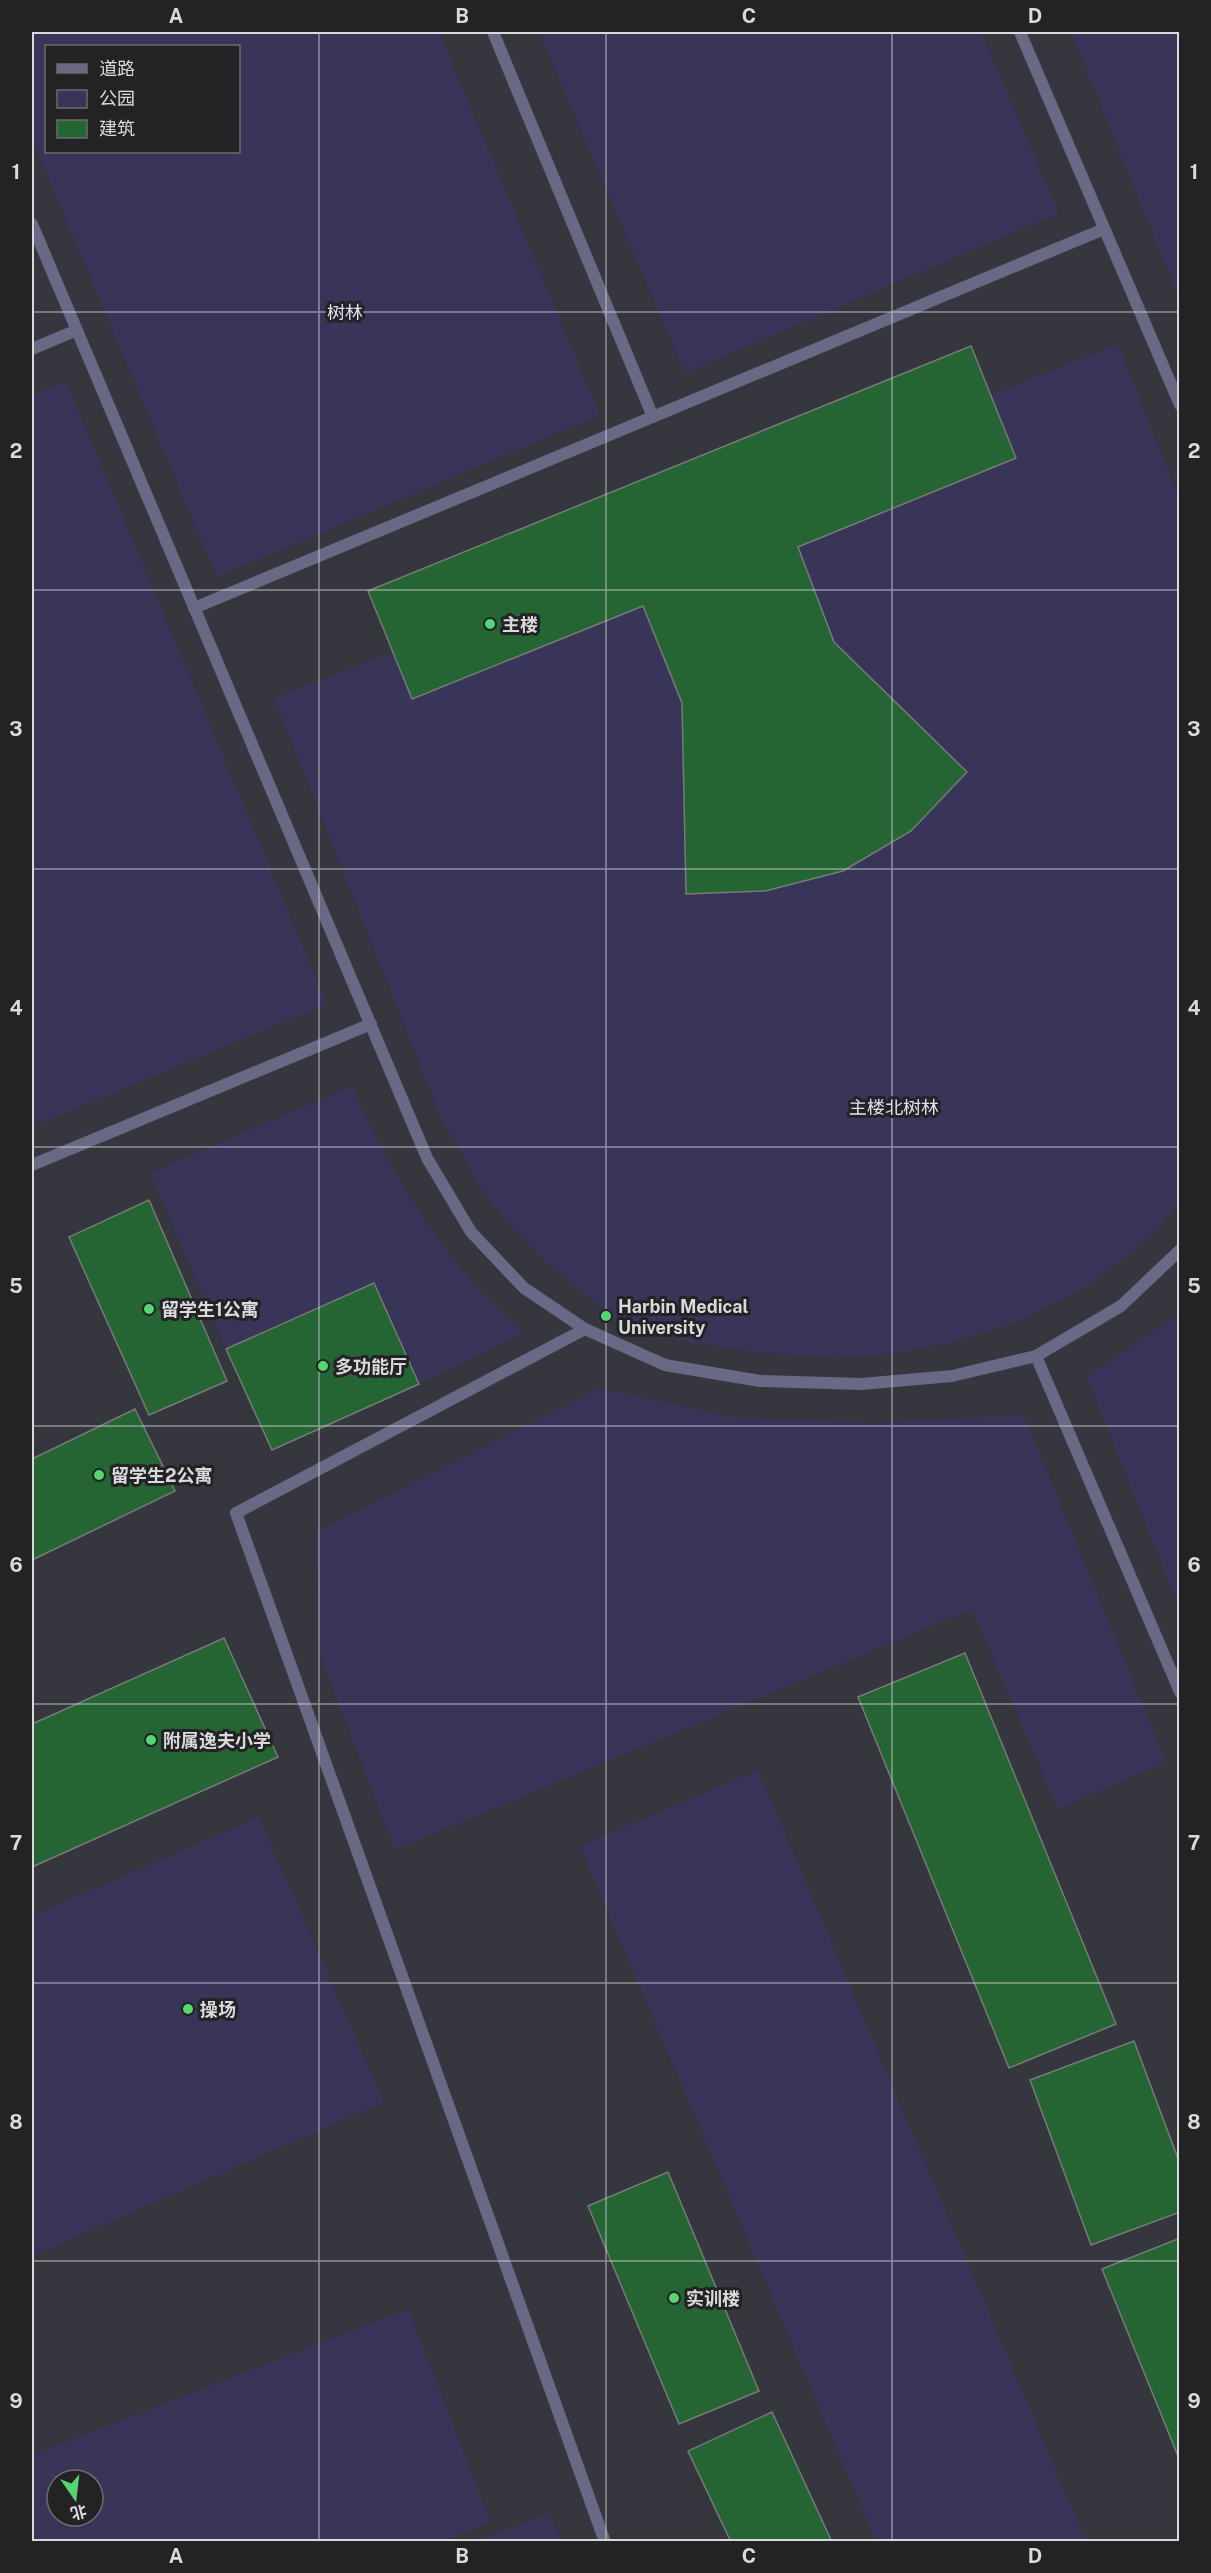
<svg xmlns="http://www.w3.org/2000/svg" width="1211" height="2573" font-family="'Public Sans','Noto Sans SC',sans-serif">
  <rect width="100%" height="100%" fill="#2c2c2f"/>
  <path fill="#36363f" fill-rule="evenodd" d="M32,32H1179V2541H32ZM46,46H238V152H46ZM57,2480H93V2516H57Z"/>
  <g fill="#383559" fill-rule="evenodd">
    <path d="M32,32H439L600,415L217,577L32,139ZM238,46V152H46V46Z"/>
    <polygon points="539,32 981,32 1059,213 685,373"/>
    <polygon points="1071,32 1179,32 1179,298"/>
    <polygon points="1118,344 1179,498 1179,1204 1147,1240 1087,1286 1020,1321 950,1343 893,1354 838,1358 765,1353 692,1343 616,1318 544,1261 486,1197 441,1117 274,698 392,652 412,699 643,606 682,703 686,894 765,891 843,871 911,831 967,771 834,642 798,547 1016,458 991,395"/>
    <polygon points="66,381 327,1004 32,1127 32,395"/>
    <path d="M352,1086C384,1159 425,1229 478,1288C493,1304 509,1318 524,1333L419,1384L373,1283L226,1349L150,1173Z"/>
    <polygon points="1179,1314 1179,1607 1087,1377"/>
    <polygon points="600,1388 732,1417 873,1423 1024,1415 1166,1762 1058,1809 972,1609 395,1850 320,1655 316,1531"/>
    <polygon points="758,1770 1086,2541 876,2541 580,1846"/>
    <polygon points="259,1817 384,2102 32,2256 32,1916"/>
    <path d="M408,2309L491,2522L442,2542L32,2541V2455ZM57,2480H93V2516H57Z"/>
    <polygon points="550,2513 561,2541 476,2541"/>
  </g>
  <g fill="#256533" stroke="#777a78" stroke-width="1.5">
    <polygon points="971,346 1016,458 798,547 834,642 967,772 911,831 843,871 765,891 686,894 682,703 643,606 412,699 368,591"/>
    <polygon points="149,1200 227,1381 149,1415 69,1237"/>
    <polygon points="374,1283 419,1384 272,1450 226,1349"/>
    <polygon points="135,1409 175,1491 32,1560 32,1459"/>
    <polygon points="224,1638 278,1757 32,1867 32,1724"/>
    <polygon points="965,1653 1116,2024 1009,2068 858,1697"/>
    <polygon points="1134,2041 1180,2164 1180,2212 1091,2245 1030,2080"/>
    <polygon points="668,2172 759,2391 679,2424 588,2206"/>
    <polygon points="1180,2238 1180,2461 1102,2269"/>
    <polygon points="772,2412 832,2542 731,2542 688,2451"/>
  </g>
  <g fill="none" stroke-linecap="round" stroke-linejoin="round">
    <g stroke="#696885" stroke-width="12">
      <polyline points="493,32 653,417"/>
      <polyline points="1020,32 1180,405"/>
      <polyline points="32,224 427,1158 471,1232 524,1288 585,1329 665,1365 760,1381 861,1384 952,1376 1036,1356 1121,1306 1180,1250"/>
      <polyline points="32,349 77,330"/>
      <polyline points="194,608 1104,229"/>
      <polyline points="32,1165 371,1024"/>
      <polyline points="585,1329 236,1513 605,2542"/>
      <polyline points="1036,1356 1180,1692"/>
    </g>
  </g>
  <path fill="none" stroke="#dadadc" stroke-width="1.5" stroke-opacity="0.55" d="M319,32V2542M606,32V2542M892,32V2542M32,312H1180M32,590H1180M32,869H1180M32,1147H1180M32,1426H1180M32,1704H1180M32,1983H1180M32,2261H1180"/>
  <g fill="#55d671" stroke="#232225" stroke-width="2">
    <circle cx="490" cy="624" r="6"/>
    <circle cx="149" cy="1309" r="6"/>
    <circle cx="606" cy="1316" r="6"/>
    <circle cx="323" cy="1366" r="6"/>
    <circle cx="99" cy="1475" r="6"/>
    <circle cx="151" cy="1740" r="6"/>
    <circle cx="188" cy="2009" r="6"/>
    <circle cx="674" cy="2298" r="6"/>
  </g>
  <g text-anchor="middle" dominant-baseline="central" stroke-width="6" stroke-linejoin="round" paint-order="stroke">
    <g font-size="18" fill="#e1e0f4" stroke="#232225">
      <text x="345" y="312">树林</text>
      <text x="894" y="1107">主楼北树林</text>
    </g>
    <g font-size="18" font-weight="bold" fill="#dadadc" stroke="#232225" text-anchor="start">
      <text x="502" y="624">主楼</text>
      <text x="618" y="1306">Harbin Medical<tspan x="618" dy="21">University</tspan></text>
      <text x="161" y="1309">留学生1公寓</text>
      <text x="335" y="1366">多功能厅</text>
      <text x="111" y="1475">留学生2公寓</text>
      <text x="163" y="1740">附属逸夫小学</text>
      <text x="200" y="2009">操场</text>
      <text x="686" y="2298">实训楼</text>
    </g>
  </g>
  <rect width="1211" height="2573" fill="none" stroke="#232225" stroke-width="66"/>
  <rect x="45" y="45" width="195" height="108" fill="#232225" stroke="#6c6c6e" stroke-width="1.5"/>
  <rect x="57" y="64" width="30" height="9" fill="#696885" stroke="#6c6c6e" stroke-width="1.5"/>
  <text x="99" y="75" font-size="18" fill="#dadadc">道路</text>
  <rect x="57" y="90" width="30" height="18" fill="#383559" stroke="#6c6c6e" stroke-width="1.5"/>
  <text x="99" y="105" font-size="18" fill="#dadadc">公园</text>
  <rect x="57" y="120" width="30" height="18" fill="#256533" stroke="#6c6c6e" stroke-width="1.5"/>
  <text x="99" y="135" font-size="18" fill="#dadadc">建筑</text>
  <g transform="translate(75 2498) rotate(166)"><circle r="28" fill="#232225" stroke="#6c6c6e" stroke-width="1.5"/>
  <path d="M0-4.5L10 22L0 15L-10 22Z" fill="#55d671"/>
  <text y="-9" font-size="16" font-weight="bold" text-anchor="middle" fill="#dadadc">北</text>
  </g>
  <rect x="33" y="33" width="1145" height="2507" fill="none" stroke="#dadadc" stroke-width="2"/>
  <g font-size="20" text-anchor="middle" font-weight="bold" fill="#dadadc">
    <text x="176" y="23">A</text>
    <text x="462" y="23">B</text>
    <text x="749" y="23">C</text>
    <text x="1035" y="23">D</text>
    <text x="16" y="179">1</text>
    <text x="1194" y="179">1</text>
    <text x="16" y="458">2</text>
    <text x="1194" y="458">2</text>
    <text x="16" y="736">3</text>
    <text x="1194" y="736">3</text>
    <text x="16" y="1015">4</text>
    <text x="1194" y="1015">4</text>
    <text x="16" y="1293">5</text>
    <text x="1194" y="1293">5</text>
    <text x="16" y="1572">6</text>
    <text x="1194" y="1572">6</text>
    <text x="16" y="1850">7</text>
    <text x="1194" y="1850">7</text>
    <text x="16" y="2129">8</text>
    <text x="1194" y="2129">8</text>
    <text x="16" y="2408">9</text>
    <text x="1194" y="2408">9</text>
    <text x="176" y="2563">A</text>
    <text x="462" y="2563">B</text>
    <text x="749" y="2563">C</text>
    <text x="1035" y="2563">D</text>
  </g>
</svg>
